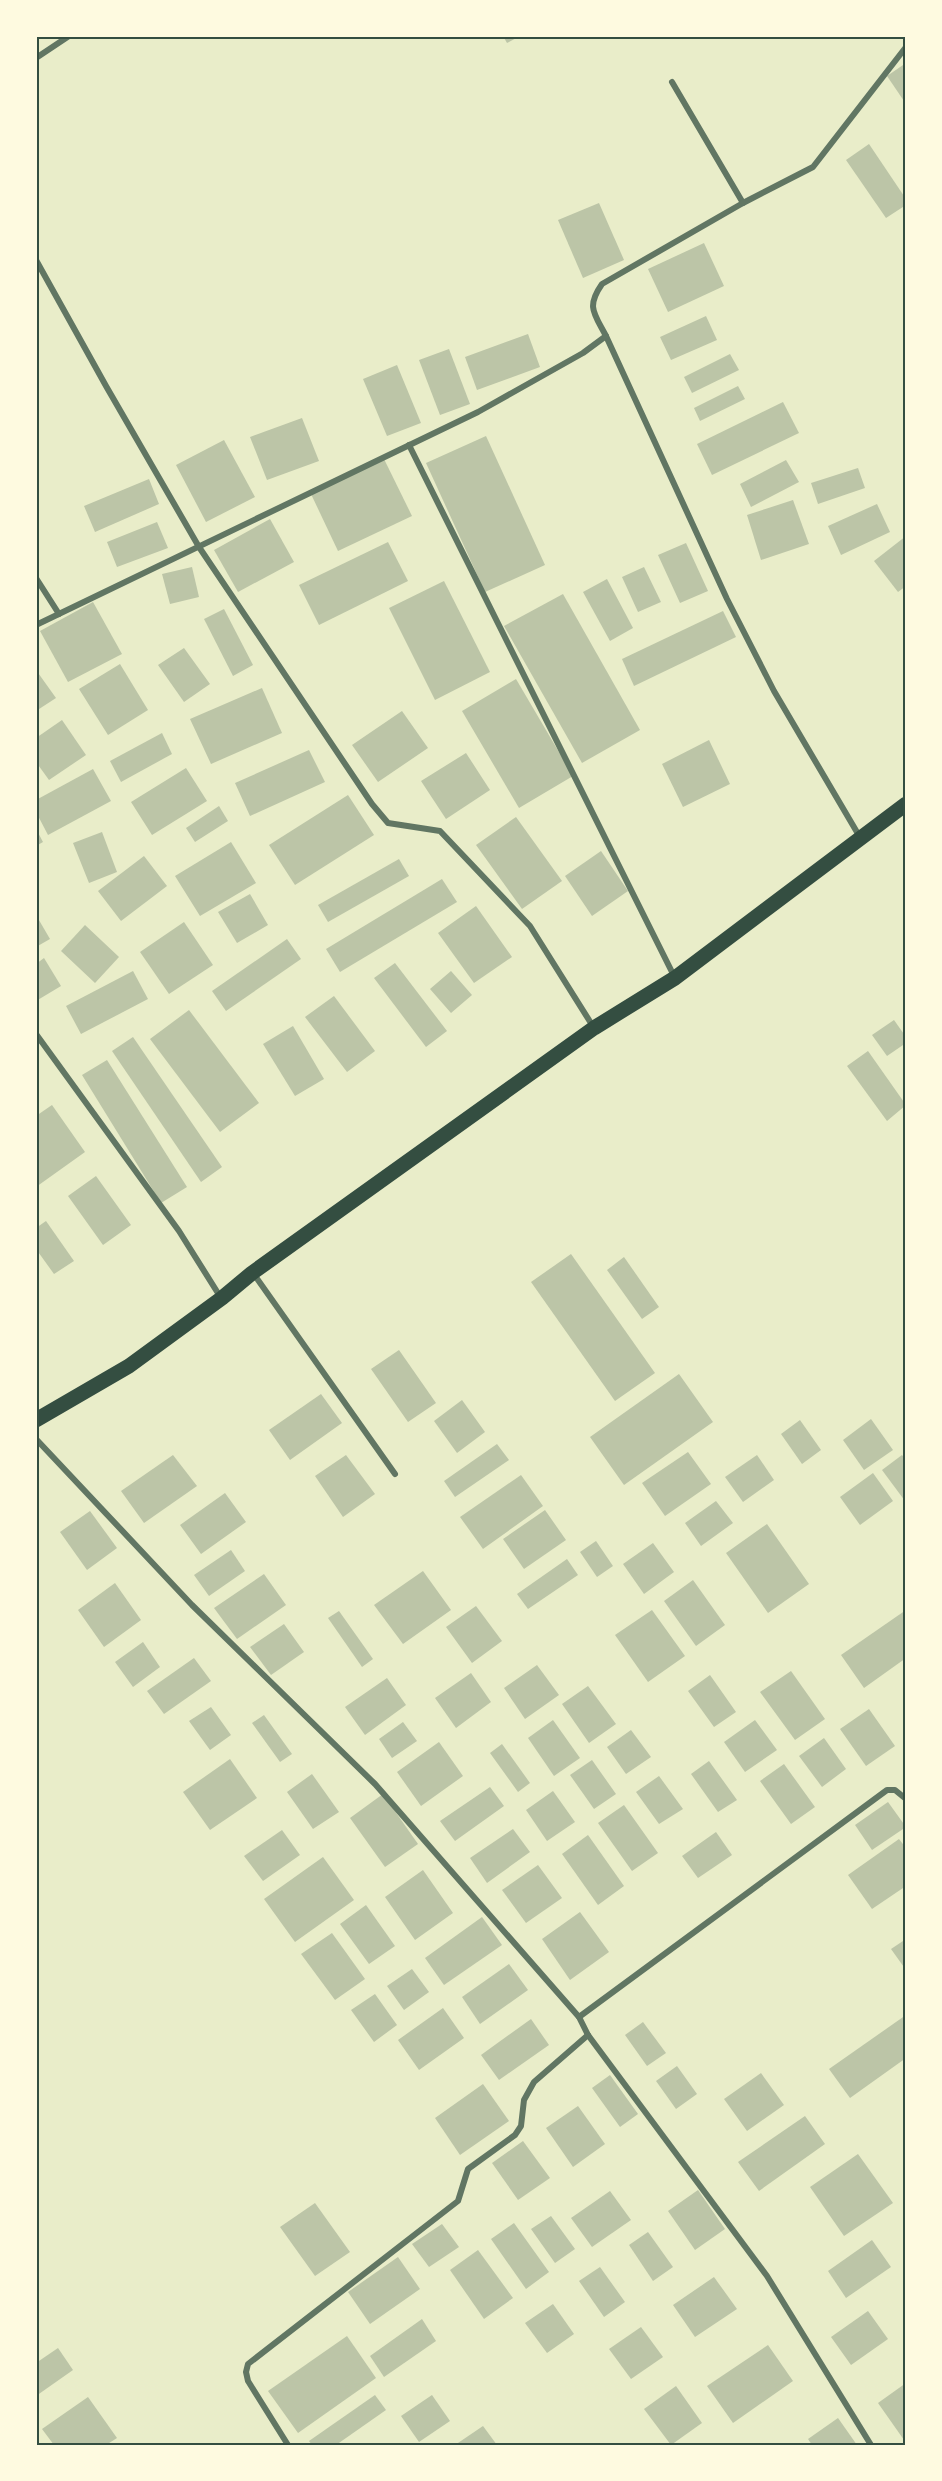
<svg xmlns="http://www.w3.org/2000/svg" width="942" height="2481" font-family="'Work Sans',sans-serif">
  <rect width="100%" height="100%" fill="#e9edc9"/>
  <g fill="#bcc5a7">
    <polygon points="503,36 520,36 507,43"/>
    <polygon points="906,63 906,104 887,76"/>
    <polygon points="869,144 906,199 906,205 886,218 846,160"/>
    <polygon points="599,203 624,260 583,278 558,220"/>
    <polygon points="704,243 724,286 668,312 648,269"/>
    <polygon points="706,316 717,340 671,360 660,337"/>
    <polygon points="528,334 540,367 477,390 465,357"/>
    <polygon points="449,349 470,404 440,415 419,360"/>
    <polygon points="730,354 739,370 692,393 684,377"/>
    <polygon points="397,365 421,423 387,436 363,379"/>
    <polygon points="738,386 745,399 700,421 694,408"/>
    <polygon points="783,402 799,433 712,475 697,444"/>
    <polygon points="302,418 319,461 267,480 250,437"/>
    <polygon points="486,436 545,565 485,592 426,463"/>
    <polygon points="224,440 255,497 206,522 176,465"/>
    <polygon points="384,459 412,516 338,551 311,494"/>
    <polygon points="786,460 799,482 751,507 740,484"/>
    <polygon points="858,468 865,488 818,504 811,483"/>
    <polygon points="149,479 159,504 95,532 84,506"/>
    <polygon points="793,500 809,544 761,560 747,515"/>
    <polygon points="877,504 890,532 841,555 828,526"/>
    <polygon points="270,519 294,562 238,592 214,550"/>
    <polygon points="157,522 168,548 117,567 107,542"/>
    <polygon points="906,536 906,586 898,592 874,561"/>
    <polygon points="388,542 408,581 319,625 299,585"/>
    <polygon points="686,543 708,591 680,603 658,555"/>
    <polygon points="192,567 199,597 170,604 162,574"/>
    <polygon points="644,567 661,602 638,612 622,577"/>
    <polygon points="607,579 633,628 610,641 583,592"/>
    <polygon points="444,581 490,672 435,700 389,608"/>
    <polygon points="563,594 640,730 582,763 504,626"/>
    <polygon points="93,602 122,654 68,682 40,631"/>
    <polygon points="224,609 253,665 233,676 204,619"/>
    <polygon points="723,611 736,637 634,686 622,659"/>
    <polygon points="184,648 210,684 184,702 158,665"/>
    <polygon points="120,664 148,710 108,735 79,689"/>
    <polygon points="36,670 56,698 36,711"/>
    <polygon points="516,679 573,776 519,808 462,711"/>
    <polygon points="262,688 282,733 211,764 190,719"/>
    <polygon points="402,711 428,748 378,782 352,745"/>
    <polygon points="62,720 86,755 49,780 36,762 36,738"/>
    <polygon points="162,733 172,754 121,782 110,761"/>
    <polygon points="709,740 730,784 683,807 662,764"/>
    <polygon points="309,750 325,782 250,816 235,783"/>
    <polygon points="466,753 490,790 446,819 421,781"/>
    <polygon points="186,768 207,801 152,835 131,802"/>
    <polygon points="93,769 111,801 48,835 36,812 36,800"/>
    <polygon points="348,795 374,835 295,885 269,845"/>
    <polygon points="219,806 228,821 195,842 186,828"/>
    <polygon points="516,817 562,881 522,909 476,845"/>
    <polygon points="36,829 43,842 36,846"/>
    <polygon points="102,832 117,872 89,883 73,843"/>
    <polygon points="231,842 256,883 200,916 175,876"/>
    <polygon points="601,851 628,891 592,916 565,876"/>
    <polygon points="144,856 167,886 121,921 98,891"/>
    <polygon points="399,859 409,876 328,922 318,905"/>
    <polygon points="442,879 457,902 340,972 326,949"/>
    <polygon points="250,894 268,925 237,943 218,912"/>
    <polygon points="476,906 512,957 474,983 438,933"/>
    <polygon points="36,915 50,939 36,947"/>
    <polygon points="184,922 213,965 169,994 140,952"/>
    <polygon points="85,925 119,957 95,983 61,951"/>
    <polygon points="287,939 301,959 226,1011 212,991"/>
    <polygon points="44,958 61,986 36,1001 36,964"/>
    <polygon points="395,963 447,1031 426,1047 374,978"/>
    <polygon points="133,971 148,999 81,1034 66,1006"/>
    <polygon points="451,971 472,995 451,1013 430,989"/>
    <polygon points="334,996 375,1051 347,1072 305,1017"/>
    <polygon points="189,1010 259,1103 220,1132 150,1039"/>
    <polygon points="894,1020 906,1037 906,1043 887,1056 872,1035"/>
    <polygon points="293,1026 324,1079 295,1096 263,1044"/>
    <polygon points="133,1037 222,1167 201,1182 112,1051"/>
    <polygon points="868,1051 906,1105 887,1121 847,1066"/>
    <polygon points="107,1060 187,1187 161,1203 82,1075"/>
    <polygon points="52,1105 85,1152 36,1187 36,1116"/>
    <polygon points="96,1176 131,1225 103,1245 68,1196"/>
    <polygon points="46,1221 74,1261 54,1274 36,1249 36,1228"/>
    <polygon points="571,1254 655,1373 615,1401 531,1282"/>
    <polygon points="624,1257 659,1307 642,1319 607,1270"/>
    <polygon points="399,1350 436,1403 408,1422 371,1369"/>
    <polygon points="679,1374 713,1422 624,1485 590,1437"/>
    <polygon points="321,1394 342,1423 290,1460 269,1430"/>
    <polygon points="462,1400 485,1432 457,1453 434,1421"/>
    <polygon points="871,1419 893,1450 864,1470 843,1440"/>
    <polygon points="800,1420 821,1450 802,1464 781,1434"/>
    <polygon points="497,1444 509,1460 455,1497 444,1481"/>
    <polygon points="688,1452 711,1484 665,1516 642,1483"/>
    <polygon points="173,1455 197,1486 144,1523 121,1491"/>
    <polygon points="346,1455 375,1494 343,1517 315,1476"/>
    <polygon points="757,1455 774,1480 743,1502 725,1477"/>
    <polygon points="902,1455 906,1460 905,1501 882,1470"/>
    <polygon points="873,1473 893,1501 860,1525 840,1497"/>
    <polygon points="521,1475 543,1506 483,1549 460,1517"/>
    <polygon points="225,1493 246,1522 201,1554 180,1525"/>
    <polygon points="716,1501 733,1523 701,1546 685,1523"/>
    <polygon points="545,1510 566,1540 524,1569 503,1539"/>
    <polygon points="90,1511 117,1548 87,1570 60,1532"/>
    <polygon points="767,1524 809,1584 768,1613 726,1553"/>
    <polygon points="596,1541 613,1566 597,1577 580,1552"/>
    <polygon points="653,1543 674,1572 644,1594 623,1564"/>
    <polygon points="231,1550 245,1571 209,1596 194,1575"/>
    <polygon points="567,1559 578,1575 528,1609 517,1594"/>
    <polygon points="423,1571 451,1610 403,1644 374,1605"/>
    <polygon points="264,1574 286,1605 237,1639 214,1608"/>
    <polygon points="693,1580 725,1625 696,1646 664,1601"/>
    <polygon points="115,1583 141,1620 104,1647 78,1610"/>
    <polygon points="476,1606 502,1641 472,1663 446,1627"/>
    <polygon points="652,1610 685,1656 648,1682 615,1635"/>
    <polygon points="906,1610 906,1658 864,1688 841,1655"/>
    <polygon points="339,1611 373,1659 362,1667 328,1618"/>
    <polygon points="284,1624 304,1652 271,1675 250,1647"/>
    <polygon points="143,1642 160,1667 133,1687 115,1662"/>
    <polygon points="194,1658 211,1681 164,1714 147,1691"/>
    <polygon points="537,1665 559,1695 525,1719 504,1688"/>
    <polygon points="791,1671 825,1719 795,1740 760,1692"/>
    <polygon points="471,1673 491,1702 456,1728 435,1698"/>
    <polygon points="710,1675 736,1712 714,1727 688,1691"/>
    <polygon points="387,1678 406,1705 365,1735 345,1707"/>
    <polygon points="588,1686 616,1724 589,1743 562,1704"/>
    <polygon points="211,1707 231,1735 210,1750 189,1721"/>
    <polygon points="869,1709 895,1746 866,1766 840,1729"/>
    <polygon points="264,1715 292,1754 280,1762 252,1723"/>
    <polygon points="553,1720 580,1758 554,1776 528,1738"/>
    <polygon points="755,1720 777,1750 745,1772 724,1742"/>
    <polygon points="403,1722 417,1741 392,1758 379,1739"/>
    <polygon points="631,1730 651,1757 626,1774 607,1747"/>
    <polygon points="824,1738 846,1769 822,1787 799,1756"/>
    <polygon points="439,1742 463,1776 421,1806 397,1772"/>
    <polygon points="502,1744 530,1783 518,1792 490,1753"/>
    <polygon points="230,1759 257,1798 210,1830 183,1792"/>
    <polygon points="592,1760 616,1794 594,1809 570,1775"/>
    <polygon points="709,1761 737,1800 718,1812 691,1774"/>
    <polygon points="784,1764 815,1807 791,1824 760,1781"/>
    <polygon points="312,1774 339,1812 313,1829 287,1792"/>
    <polygon points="659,1776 683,1809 659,1824 636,1792"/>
    <polygon points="490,1787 504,1806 455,1841 440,1821"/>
    <polygon points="553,1791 575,1822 547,1841 526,1810"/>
    <polygon points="383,1794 418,1844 385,1867 350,1818"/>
    <polygon points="888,1802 906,1827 872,1850 855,1825"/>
    <polygon points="624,1805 658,1853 632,1871 598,1823"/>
    <polygon points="513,1829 530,1852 487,1883 470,1858"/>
    <polygon points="282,1830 300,1855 263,1881 244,1856"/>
    <polygon points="716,1832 732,1855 698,1878 682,1856"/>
    <polygon points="588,1835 624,1886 598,1905 562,1854"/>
    <polygon points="899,1839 906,1848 906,1886 872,1909 848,1875"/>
    <polygon points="323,1857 354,1900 295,1942 264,1899"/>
    <polygon points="538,1865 562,1898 526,1923 502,1890"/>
    <polygon points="423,1870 453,1913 415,1940 385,1897"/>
    <polygon points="366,1905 395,1946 369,1964 340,1924"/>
    <polygon points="580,1912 609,1952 570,1980 542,1939"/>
    <polygon points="482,1917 502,1945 444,1985 425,1958"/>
    <polygon points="332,1933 365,1979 335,2000 301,1954"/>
    <polygon points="906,1939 906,1970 891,1949"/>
    <polygon points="509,1964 528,1990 480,2024 462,1997"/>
    <polygon points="412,1969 429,1992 404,2010 387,1986"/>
    <polygon points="375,1994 397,2025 374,2042 351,2010"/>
    <polygon points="443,2008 464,2038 419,2070 398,2040"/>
    <polygon points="906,2015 906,2058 850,2098 829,2069"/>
    <polygon points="531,2019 549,2045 499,2080 481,2055"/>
    <polygon points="643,2022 666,2053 647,2066 625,2035"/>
    <polygon points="677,2066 697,2094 676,2109 656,2081"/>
    <polygon points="761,2073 784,2105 747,2131 724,2099"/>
    <polygon points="610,2075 638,2114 620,2127 592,2088"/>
    <polygon points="483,2084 509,2121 460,2155 435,2118"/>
    <polygon points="578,2106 605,2144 573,2167 546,2128"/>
    <polygon points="805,2116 825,2144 759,2191 738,2162"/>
    <polygon points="523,2141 550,2178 518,2200 492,2163"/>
    <polygon points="858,2154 893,2203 844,2236 810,2187"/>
    <polygon points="698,2190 725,2229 695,2250 668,2211"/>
    <polygon points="610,2191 631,2220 592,2247 571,2218"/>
    <polygon points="315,2203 350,2252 315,2276 280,2227"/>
    <polygon points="551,2216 575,2249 555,2263 531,2229"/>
    <polygon points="514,2223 549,2272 526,2289 491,2239"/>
    <polygon points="442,2224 459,2247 429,2267 412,2244"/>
    <polygon points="648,2232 673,2267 653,2281 629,2245"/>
    <polygon points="872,2240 891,2267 846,2298 828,2271"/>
    <polygon points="478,2250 513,2298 484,2319 450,2270"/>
    <polygon points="398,2257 420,2289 370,2324 348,2292"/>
    <polygon points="600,2267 625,2302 604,2317 579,2281"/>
    <polygon points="714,2277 737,2309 695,2337 673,2305"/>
    <polygon points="553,2304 574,2334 547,2353 525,2323"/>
    <polygon points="868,2311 888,2339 851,2365 831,2337"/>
    <polygon points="422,2319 436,2341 384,2377 370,2356"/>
    <polygon points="641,2327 663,2357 631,2379 609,2349"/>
    <polygon points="347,2336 376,2378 298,2433 268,2391"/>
    <polygon points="768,2345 793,2381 733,2423 707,2386"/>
    <polygon points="58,2348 73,2370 36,2396 36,2363"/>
    <polygon points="906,2383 906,2439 904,2440 878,2403"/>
    <polygon points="676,2386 702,2423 671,2445 644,2409"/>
    <polygon points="375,2395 386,2410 336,2445 312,2445 309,2441"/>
    <polygon points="432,2395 450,2421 419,2442 401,2416"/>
    <polygon points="88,2397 117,2438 106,2445 54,2445 42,2429"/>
    <polygon points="838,2418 857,2445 812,2445 808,2439"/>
    <polygon points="483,2426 497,2445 455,2445"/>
  </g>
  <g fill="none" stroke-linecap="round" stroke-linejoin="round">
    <g stroke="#617663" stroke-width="6">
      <polyline points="36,58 69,36"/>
      <polyline points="672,82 743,203"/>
      <polyline points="36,260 106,386 199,547 372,804 388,823 440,831 530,926 594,1028"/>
      <polyline points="606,336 727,599 774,691 861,839"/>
      <polyline points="409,445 675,978"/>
      <polyline points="36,578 59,614"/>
      <path d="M36,625L478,412L583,353L606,336C594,313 586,307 602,284L743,203L813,167L906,47"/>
      <polyline points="36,1034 179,1231 221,1298"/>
      <polyline points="253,1273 395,1474"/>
      <polyline points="36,1439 192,1605 375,1784 579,2017 588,2035 767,2276 871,2445"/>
      <polyline points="579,2017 887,1790 895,1790 906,1799"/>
      <polyline points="288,2445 248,2381 246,2372 248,2364 458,2201 468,2169 515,2135 521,2126 524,2100 534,2082 588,2035"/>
    </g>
    <polyline stroke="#344e41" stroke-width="15" points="36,1420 129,1366 222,1298 252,1273 594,1028 675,978 906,804"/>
  </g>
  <rect width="942" height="2481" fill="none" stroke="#fefae0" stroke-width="75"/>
  <rect x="38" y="38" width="866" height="2406" fill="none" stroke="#344e41" stroke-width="2"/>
</svg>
